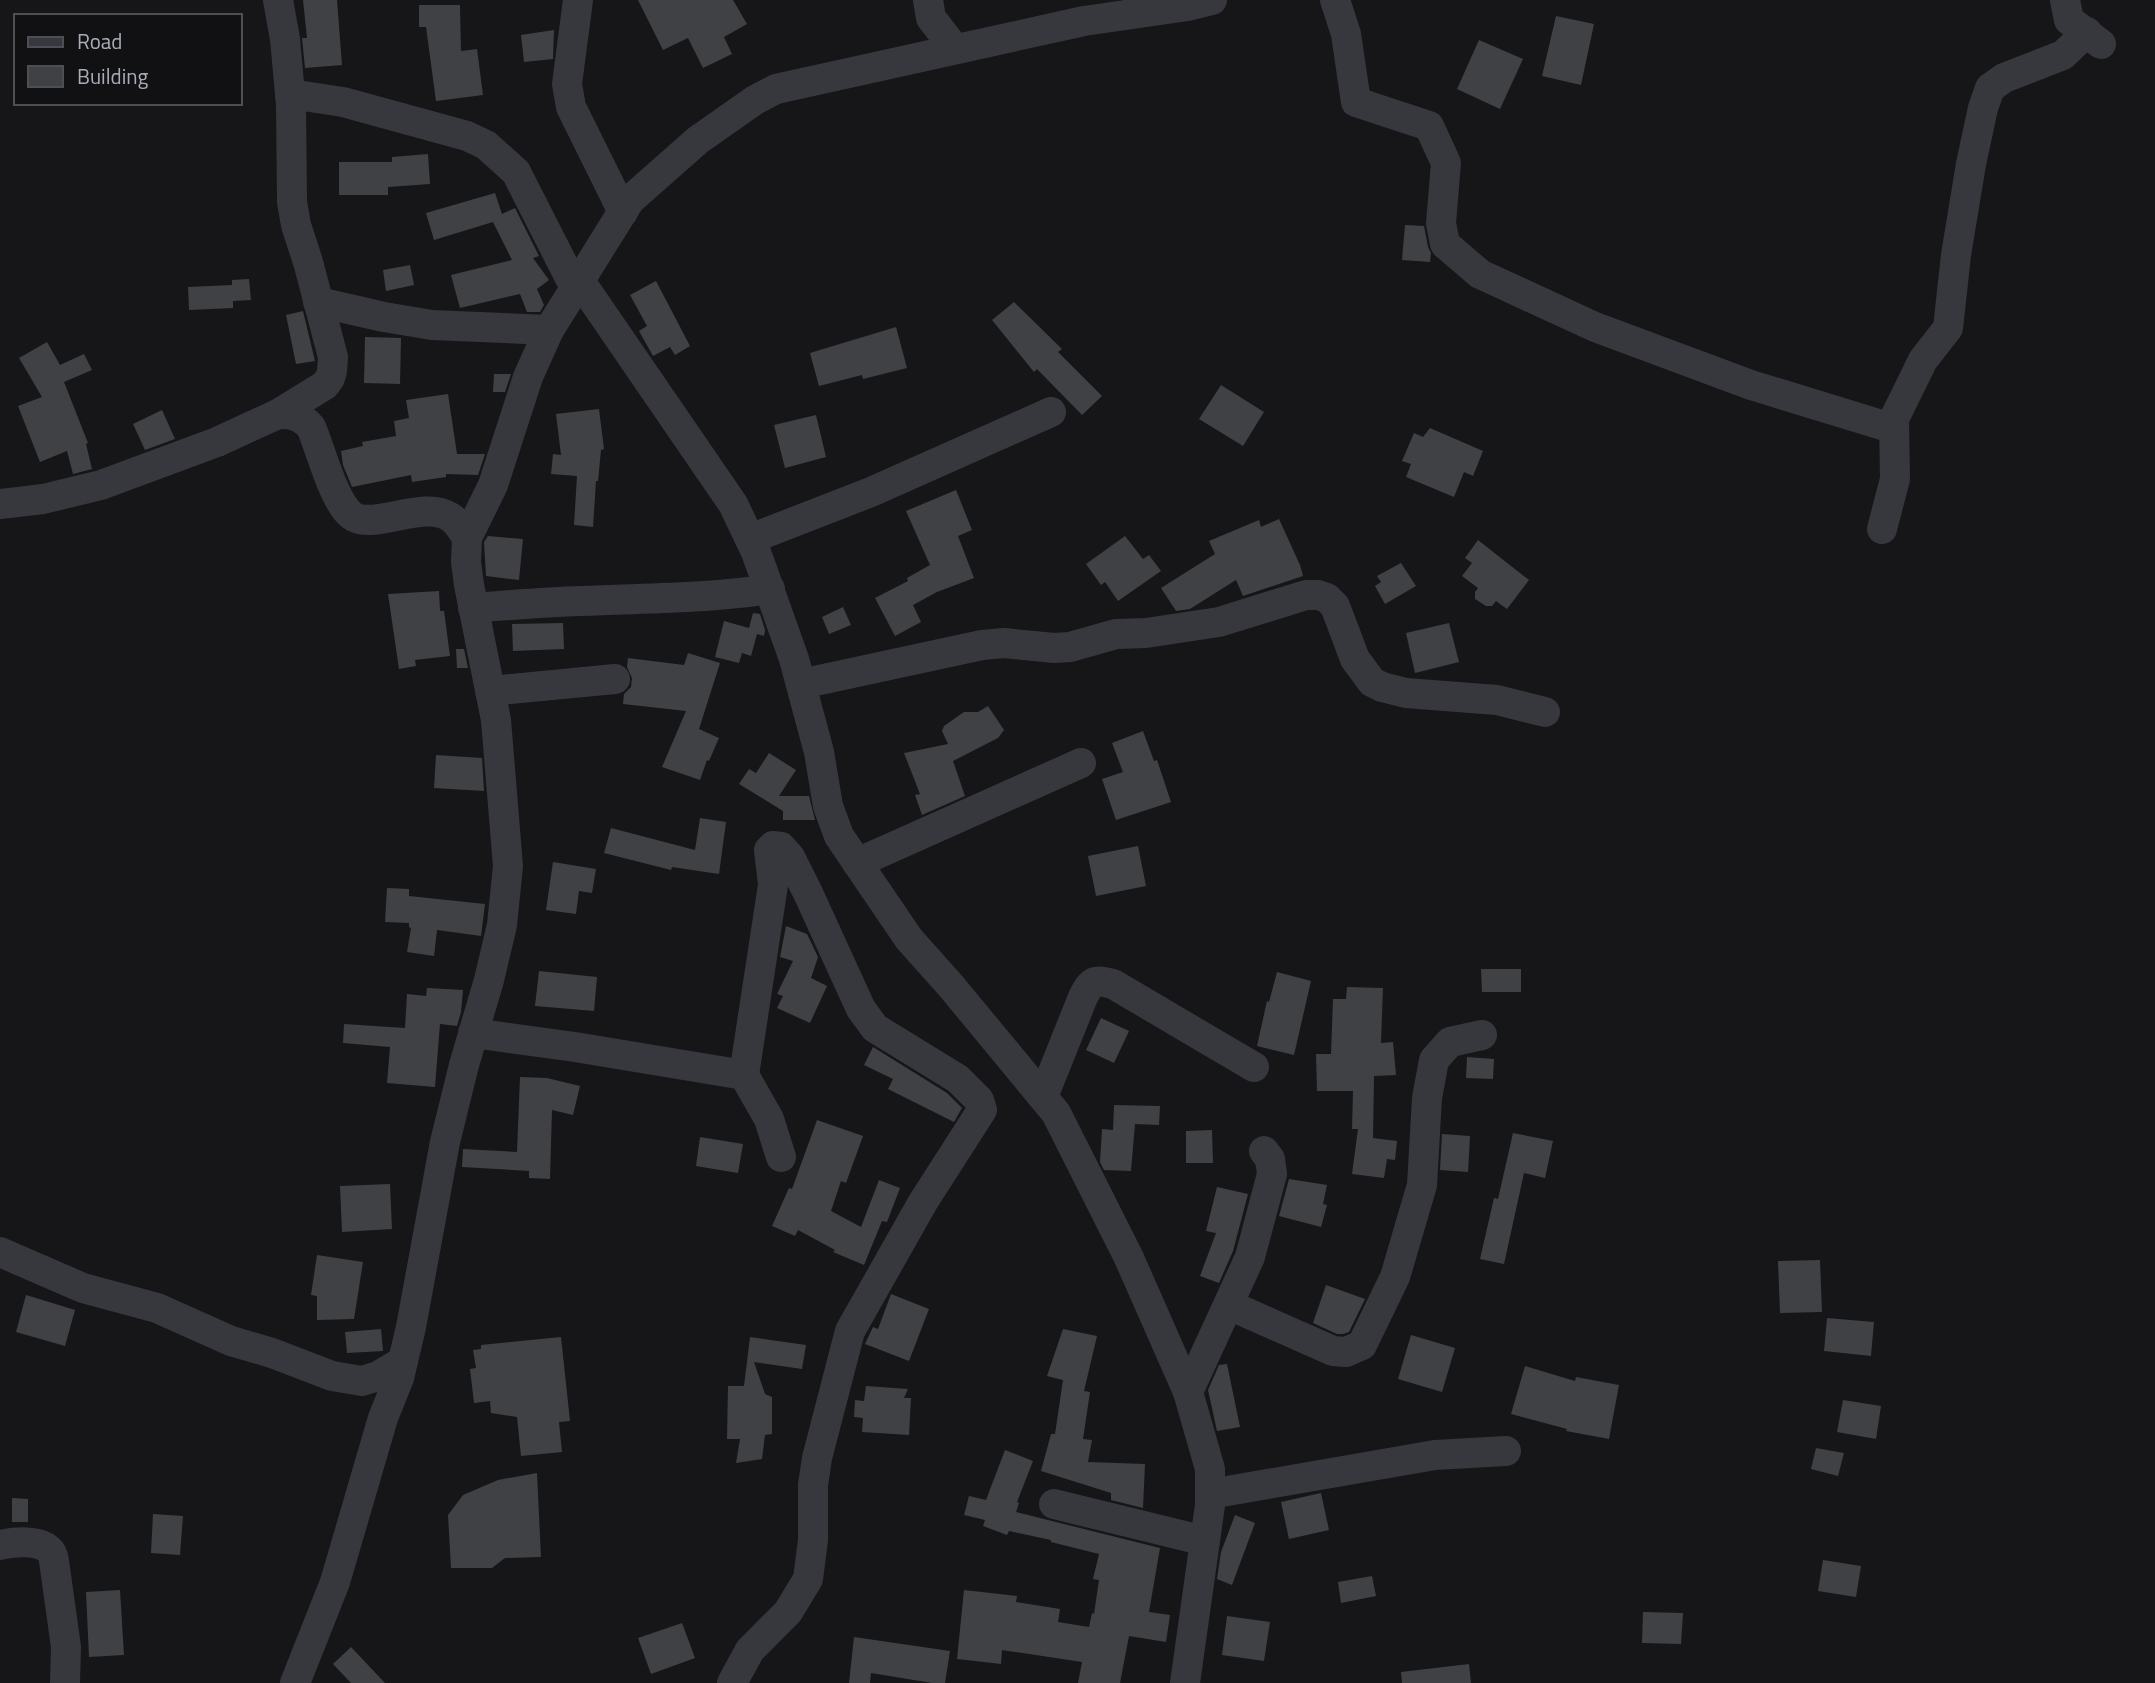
<svg xmlns="http://www.w3.org/2000/svg" width="2155" height="1683" font-family="'Titillium Web',sans-serif">
  <rect width="100%" height="100%" fill="#161618"/>
  <g fill="#404145">
    <polygon points="303,0 337,0 342,65 305,68 302,38 307,38"/>
    <polygon points="638,0 733,0 747,24 724,37 732,54 703,68 688,38 663,50"/>
    <polygon points="419,5 460,5 461,51 477,49 483,95 436,101 426,27 419,27"/>
    <polygon points="1556,16 1594,24 1581,85 1542,76"/>
    <polygon points="554,30 553,59 524,62 521,35"/>
    <polygon points="1479,40 1523,59 1500,109 1457,89"/>
    <polygon points="428,154 430,184 388,187 388,195 339,195 339,162 392,162 392,157"/>
    <polygon points="495,193 502,214 515,208 539,256 533,258 549,280 537,289 544,305 540,312 527,312 520,294 460,308 451,275 512,260 493,222 434,240 426,213"/>
    <polygon points="1405,225 1424,226 1428,247 1431,253 1430,262 1402,260"/>
    <polygon points="410,265 414,285 386,291 383,270"/>
    <polygon points="249,279 251,300 233,301 233,308 189,310 188,287 232,285 232,280"/>
    <polygon points="656,281 690,346 675,355 670,347 653,356 639,331 647,326 630,295"/>
    <polygon points="1014,302 1062,349 1058,352 1102,396 1082,415 1037,369 1034,372 992,320"/>
    <polygon points="303,311 315,361 296,364 286,315"/>
    <polygon points="896,327 907,368 863,379 862,375 819,386 810,353"/>
    <polygon points="365,337 401,338 400,384 364,383"/>
    <polygon points="47,342 60,365 84,354 92,370 64,382 88,443 86,444 92,469 73,474 67,451 40,462 18,406 42,397 19,358"/>
    <polygon points="494,374 511,374 505,392 493,392"/>
    <polygon points="1221,385 1264,412 1243,446 1199,419"/>
    <polygon points="448,394 457,454 485,454 478,475 446,474 446,477 412,482 411,475 352,487 343,465 341,451 363,446 362,442 396,436 394,421 409,418 406,400"/>
    <polygon points="599,409 604,449 601,450 598,481 596,481 593,527 574,525 577,476 551,474 553,454 561,455 556,414"/>
    <polygon points="162,410 175,439 145,450 133,424"/>
    <polygon points="816,415 826,457 785,468 774,425"/>
    <polygon points="1430,428 1483,451 1473,476 1464,472 1454,497 1406,477 1411,464 1402,461 1414,433 1423,437"/>
    <polygon points="956,490 972,530 958,536 974,578 937,592 913,605 921,622 895,636 875,598 908,581 907,578 930,565 906,511"/>
    <polygon points="1279,519 1300,565 1303,576 1243,596 1236,580 1190,609 1176,611 1161,588 1215,554 1209,541 1259,520 1261,527"/>
    <polygon points="488,536 523,539 519,580 486,576 484,542"/>
    <polygon points="1125,536 1143,559 1149,555 1161,571 1118,601 1105,582 1101,585 1086,564"/>
    <polygon points="1478,540 1529,580 1507,609 1496,601 1492,606 1486,606 1475,599 1475,592 1478,588 1462,576 1472,563 1465,558"/>
    <polygon points="1401,563 1416,586 1385,604 1375,586 1381,582 1377,576"/>
    <polygon points="439,591 440,611 444,611 450,656 415,660 416,666 399,669 388,594"/>
    <polygon points="843,607 851,625 829,634 822,617"/>
    <polygon points="753,613 760,614 765,630 764,636 757,634 751,656 742,653 739,663 715,657 724,621 749,628"/>
    <polygon points="563,623 564,649 513,651 512,624"/>
    <polygon points="1449,623 1459,662 1415,673 1406,633"/>
    <polygon points="456,649 464,649 468,668 457,668"/>
    <polygon points="688,653 720,663 699,729 719,738 709,761 707,760 700,780 662,767 686,711 623,704 624,694 631,687 632,678 627,667 628,658 684,665"/>
    <polygon points="988,706 1004,730 998,738 953,761 965,796 922,815 915,795 920,794 904,753 948,744 942,731 944,726 964,712 978,712"/>
    <polygon points="1143,731 1154,761 1157,760 1171,802 1116,820 1102,779 1123,772 1112,743"/>
    <polygon points="769,753 796,770 779,796 809,796 815,820 783,820 783,811 739,784 749,769 756,773"/>
    <polygon points="436,755 482,758 484,791 434,788"/>
    <polygon points="700,818 726,822 719,874 672,867 671,870 604,853 611,828 695,850"/>
    <polygon points="1138,846 1146,886 1096,896 1088,856"/>
    <polygon points="553,862 596,869 592,893 579,891 576,914 546,910"/>
    <polygon points="387,888 409,889 409,896 485,904 481,936 437,930 434,956 407,952 411,928 409,927 409,923 385,922"/>
    <polygon points="786,926 807,934 818,957 811,978 827,986 810,1023 777,1008 783,996 777,994 793,961 780,957"/>
    <polygon points="1481,969 1521,969 1521,992 1482,992"/>
    <polygon points="539,971 597,977 594,1011 535,1006"/>
    <polygon points="1277,972 1311,981 1294,1055 1257,1046 1267,1001 1269,1002"/>
    <polygon points="1347,987 1383,988 1381,1043 1393,1042 1396,1075 1374,1076 1373,1138 1397,1141 1395,1160 1387,1159 1384,1178 1352,1174 1358,1129 1352,1129 1353,1091 1317,1091 1316,1054 1331,1054 1333,999 1346,999"/>
    <polygon points="427,988 463,990 461,1012 457,1026 440,1024 435,1087 387,1083 390,1047 343,1043 344,1024 405,1028 407,994 426,996"/>
    <polygon points="1101,1018 1129,1031 1114,1063 1086,1050"/>
    <polygon points="873,1047 947,1093 962,1108 954,1122 888,1089 893,1079 864,1065"/>
    <polygon points="1467,1057 1494,1059 1493,1079 1466,1078"/>
    <polygon points="520,1077 547,1078 580,1086 573,1115 552,1110 550,1179 529,1178 529,1171 462,1167 463,1149 517,1152"/>
    <polygon points="1114,1105 1160,1106 1159,1125 1135,1124 1131,1171 1104,1170 1100,1162 1102,1129 1113,1130"/>
    <polygon points="817,1120 863,1136 846,1183 841,1181 831,1211 861,1227 879,1180 900,1188 887,1222 882,1221 864,1265 833,1252 835,1250 798,1230 795,1236 772,1226 789,1188 792,1189"/>
    <polygon points="1212,1130 1213,1163 1186,1163 1186,1131"/>
    <polygon points="1513,1133 1553,1141 1545,1178 1524,1173 1504,1264 1480,1259 1494,1198 1498,1199"/>
    <polygon points="1442,1134 1470,1136 1468,1172 1440,1170"/>
    <polygon points="700,1137 743,1144 738,1173 696,1166"/>
    <polygon points="1289,1179 1327,1185 1323,1204 1327,1205 1321,1227 1279,1216"/>
    <polygon points="390,1184 392,1229 342,1232 340,1186"/>
    <polygon points="1217,1187 1248,1194 1233,1251 1219,1283 1200,1276 1216,1233 1206,1231"/>
    <polygon points="317,1255 363,1262 354,1319 317,1320 317,1296 311,1295"/>
    <polygon points="1820,1260 1822,1312 1780,1313 1778,1261"/>
    <polygon points="1326,1285 1365,1299 1349,1332 1343,1334 1337,1334 1313,1323"/>
    <polygon points="891,1294 929,1309 909,1361 865,1344 873,1327 878,1329"/>
    <polygon points="26,1295 75,1310 65,1346 16,1332"/>
    <polygon points="1827,1318 1874,1322 1871,1356 1824,1351"/>
    <polygon points="381,1329 383,1351 347,1353 345,1332"/>
    <polygon points="1063,1329 1097,1336 1084,1391 1090,1392 1083,1439 1092,1440 1088,1462 1145,1464 1143,1508 1111,1500 1111,1493 1041,1471 1051,1434 1055,1434 1063,1380 1047,1376"/>
    <polygon points="1411,1335 1455,1348 1442,1392 1398,1379"/>
    <polygon points="561,1337 570,1421 559,1422 562,1452 521,1456 517,1417 491,1413 490,1401 474,1403 470,1369 476,1368 473,1350 481,1349 481,1345"/>
    <polygon points="750,1337 806,1345 802,1369 754,1362 765,1394 772,1397 772,1434 765,1435 762,1459 736,1463 740,1439 727,1439 728,1386 744,1386"/>
    <polygon points="1227,1364 1240,1427 1217,1431 1208,1390 1219,1365"/>
    <polygon points="1525,1366 1575,1381 1576,1377 1619,1385 1609,1439 1566,1431 1567,1429 1511,1414"/>
    <polygon points="866,1386 908,1389 904,1398 911,1398 909,1435 862,1432 863,1418 854,1417 855,1400 864,1401"/>
    <polygon points="1843,1400 1881,1406 1876,1439 1837,1432"/>
    <polygon points="1816,1448 1844,1453 1838,1476 1811,1469"/>
    <polygon points="1005,1450 1033,1461 1017,1502 1019,1503 1016,1512 1160,1548 1149,1612 1170,1615 1166,1642 1129,1636 1120,1683 1078,1683 1082,1662 1002,1650 1001,1664 957,1659 964,1590 1017,1596 1016,1602 1060,1609 1058,1622 1089,1627 1092,1613 1094,1614 1099,1580 1093,1579 1099,1554 1051,1542 1051,1540 1009,1531 1007,1535 983,1526 985,1520 964,1515 969,1496 986,1500"/>
    <polygon points="537,1473 541,1557 505,1558 492,1568 451,1568 448,1515 463,1495 498,1480"/>
    <polygon points="1321,1493 1329,1530 1289,1539 1281,1502"/>
    <polygon points="12,1498 28,1499 28,1522 12,1522"/>
    <polygon points="153,1514 183,1516 180,1555 151,1553"/>
    <polygon points="1235,1515 1255,1523 1232,1585 1217,1579 1221,1552"/>
    <polygon points="1823,1560 1861,1566 1856,1597 1818,1591"/>
    <polygon points="1372,1576 1376,1596 1341,1603 1338,1582"/>
    <polygon points="120,1590 124,1655 89,1657 86,1592"/>
    <polygon points="1643,1612 1683,1613 1681,1644 1642,1643"/>
    <polygon points="1227,1616 1270,1622 1264,1661 1222,1655"/>
    <polygon points="682,1623 695,1658 651,1674 638,1638"/>
    <polygon points="854,1637 950,1651 945,1683 932,1683 871,1673 870,1683 849,1683"/>
    <polygon points="351,1647 385,1683 351,1683 333,1664"/>
    <polygon points="1469,1664 1471,1683 1402,1683 1401,1672"/>
  </g>
  <g fill="none" stroke-linecap="round" stroke-linejoin="round">
    <g stroke="#37383d" stroke-width="30">
      <polyline points="578,0 567,84 571,107 623,212"/>
      <polyline points="928,0 931,18 955,49"/>
      <polyline points="1335,0 1346,34 1356,102 1429,126 1446,163 1441,223 1445,244 1480,274 1595,327 1751,385 1885,426 1894,419 1923,360 1948,328 1956,255 1971,164 1983,108 1990,88 2004,78 2063,55 2087,32"/>
      <polyline points="2065,0 2069,20 2101,44"/>
      <polyline points="290,94 343,102 467,136 486,145 516,172 575,288"/>
      <polyline points="580,281 733,504 756,552 794,659 819,752 828,806 839,836 909,939 951,986 1056,1113 1129,1258 1188,1392 1210,1469 1210,1505 1185,1683"/>
      <polyline points="318,302 384,317 432,325 549,330"/>
      <path d="M278,414C293,414 301,416 311,427C321,450 333,500 351,515C371,532 423,499 450,517C458,522 462,530 467,538"/>
      <polyline points="0,504 43,499 101,485 217,442 278,414 325,385 330,378 332,371 333,357 308,262 296,225 292,202 291,105 285,39 278,0"/>
      <polyline points="1882,529 1895,479 1894,419"/>
      <polyline points="750,539 871,492 1051,412"/>
      <path d="M473,608C509,605 545,602 581,601C645,598 707,599 770,589"/>
      <polyline points="801,684 982,645 1004,643 1054,648 1070,647 1116,634 1146,633 1219,622 1306,595 1318,595 1327,598 1335,606 1355,659 1372,682 1382,687 1406,693 1497,700 1545,712"/>
      <polyline points="490,691 615,679"/>
      <polyline points="857,863 1081,763"/>
      <polyline points="473,1033 575,1047 744,1075"/>
      <path d="M1043,1097L1083,997C1092,980 1094,979 1113,984L1254,1067"/>
      <polyline points="0,1252 83,1288 157,1308 231,1341 272,1353 332,1376 362,1381 378,1376 403,1361"/>
      <polyline points="1229,1305 1333,1351 1346,1352 1362,1345 1395,1277 1422,1185 1427,1098 1434,1060 1450,1042 1482,1035"/>
      <polyline points="1188,1392 1250,1257 1272,1174 1270,1159 1264,1151"/>
      <polyline points="1210,1494 1435,1455 1506,1451"/>
      <polyline points="1054,1504 1205,1541"/>
      <path d="M0,1545C13,1542 41,1539 50,1551C52,1552 54,1559 54,1561L66,1647L65,1683"/>
      <polyline points="295,1683 335,1582 383,1418 399,1378 411,1327 445,1142 464,1065 489,980 502,925 508,866 496,720 469,585 466,562 467,538 493,485 528,377 549,330 630,200 698,140 755,100 776,89 1084,21 1188,6 1212,0"/>
      <polyline points="732,1683 750,1650 788,1612 808,1579 813,1540 813,1485 817,1458 850,1331 923,1202 982,1110 979,1100 958,1079 875,1028 861,1009 808,893 790,857 781,847 773,846 769,850 773,885 744,1075 769,1119 781,1157"/>
    </g>
  </g>
  <rect x="14" y="14" width="228" height="91" fill="#111113" stroke="#4d4f55" stroke-width="2"/>
  <rect x="28" y="37" width="35" height="10" fill="#37383d" stroke="#4d4f55" stroke-width="2"/>
  <text x="77" y="49" font-size="21" fill="#a8adb8">Road</text>
  <rect x="28" y="66" width="35" height="21" fill="#404145" stroke="#4d4f55" stroke-width="2"/>
  <text x="77" y="84" font-size="21" fill="#a8adb8">Building</text>
</svg>
